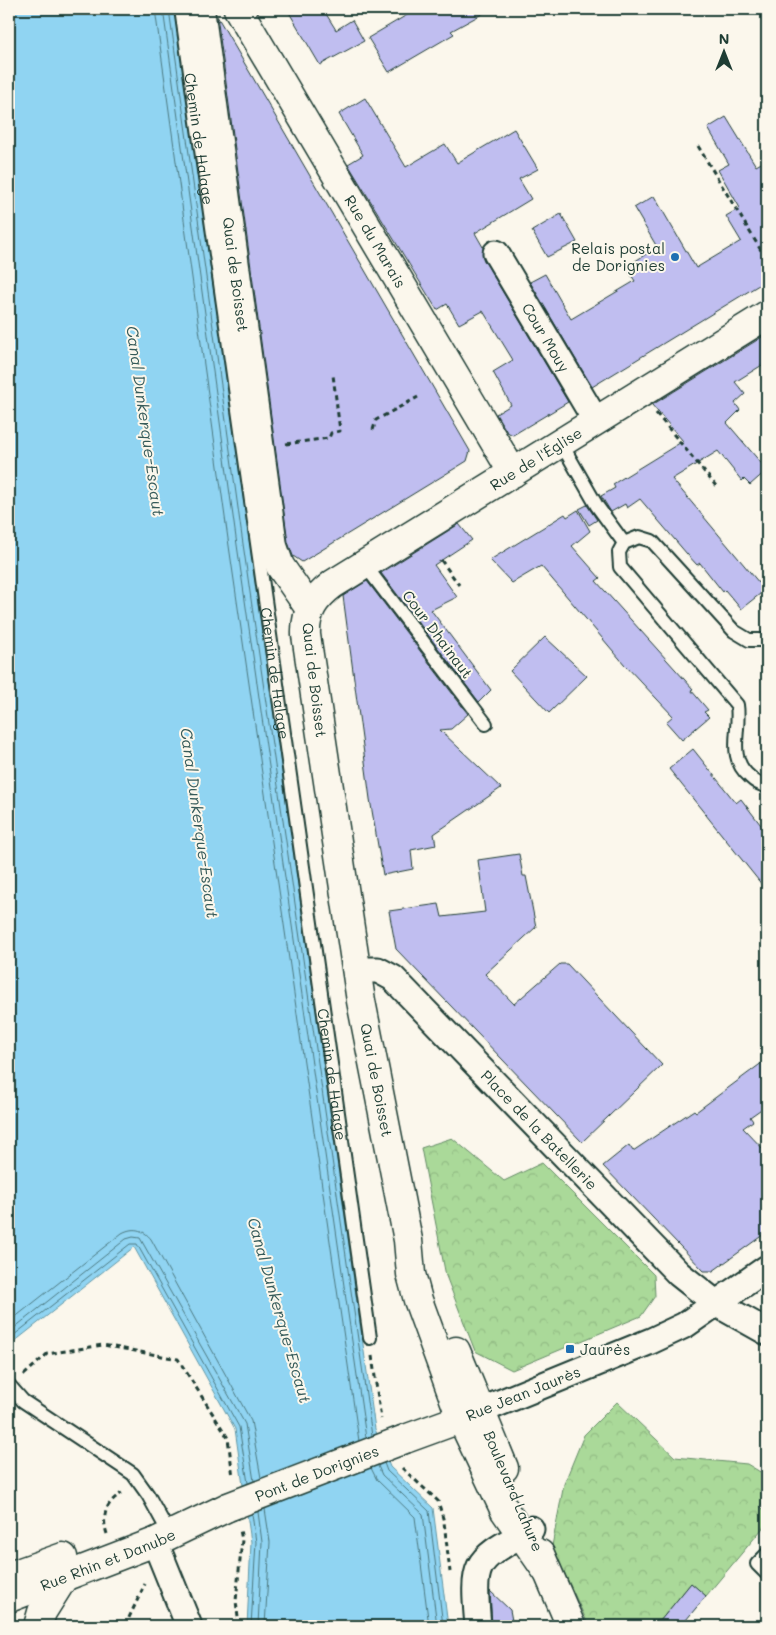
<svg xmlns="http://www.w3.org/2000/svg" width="776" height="1635" font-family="Mali,sans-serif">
  <defs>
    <pattern id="forest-crowns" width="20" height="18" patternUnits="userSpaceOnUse" patternTransform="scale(1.25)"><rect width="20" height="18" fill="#aad999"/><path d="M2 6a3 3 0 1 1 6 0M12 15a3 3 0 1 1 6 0" fill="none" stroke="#92bb84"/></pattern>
  </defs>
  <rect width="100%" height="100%" fill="#fbf7ec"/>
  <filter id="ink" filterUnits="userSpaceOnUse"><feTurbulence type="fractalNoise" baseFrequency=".02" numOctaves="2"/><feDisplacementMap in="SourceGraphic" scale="10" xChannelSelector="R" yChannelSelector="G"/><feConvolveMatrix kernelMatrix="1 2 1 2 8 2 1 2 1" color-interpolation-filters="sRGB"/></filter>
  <g filter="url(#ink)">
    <g fill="url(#forest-crowns)" stroke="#648b66">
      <polygon points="452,1138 504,1181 542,1163 654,1275 655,1296 641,1316 512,1370 475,1351 446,1276 421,1148"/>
      <polygon points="617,1402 675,1457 747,1464 767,1476 767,1496 760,1506 767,1513 767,1523 706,1596 691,1583 656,1626 589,1626 552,1546 564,1484 584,1435"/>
    </g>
    <polygon fill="#90d4f2" stroke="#6398a6" points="9,9 174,9 375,1429 390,1467 433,1508 448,1626 247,1626 251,1542 235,1429 134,1247 9,1346"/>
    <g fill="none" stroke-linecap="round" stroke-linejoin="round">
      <g stroke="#4c7980" stroke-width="1">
        <polyline points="155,9 228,539 359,1441"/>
        <polyline points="163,9 236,538 366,1438"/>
        <polyline points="169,9 242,537 372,1436"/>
        <path d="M9,1322L122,1233C133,1227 143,1229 151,1239L251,1421L261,1478"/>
        <polyline points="9,1332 126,1239 133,1237 140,1238 245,1424 254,1481"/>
        <polyline points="9,1339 130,1244 137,1244 239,1427 248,1483"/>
        <polyline points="384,1463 387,1471 429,1511 443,1626"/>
        <polyline points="378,1466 382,1475 423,1514 437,1626"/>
        <polyline points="371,1468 377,1480 415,1517 429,1626"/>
        <polyline points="251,1626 256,1542 252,1514"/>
        <polyline points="258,1626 262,1542 258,1512"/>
        <polyline points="265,1626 270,1542 265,1509"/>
      </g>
    </g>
    <g fill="#c0bef0" stroke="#1f3d34">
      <polygon points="287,9 323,9 336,30 352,20 364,41 320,65"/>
      <polygon points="417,9 491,9 451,31 454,34 389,72 368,38"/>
      <polygon points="217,16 470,451 467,461 302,562 293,556 288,542"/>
      <polygon points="365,98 406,167 445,144 457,163 514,129 538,169 519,179 531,199 475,233 483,247 484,260 568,402 513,435 507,432 496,414 511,405 493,372 513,360 483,311 459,324 447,304 437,310 348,164 363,155 339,114"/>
      <polygon points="726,117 756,166 767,160 767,280 592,387 530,282 545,274 571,319 635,281 626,267 657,247 634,208 654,196 696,268 741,241 726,216 740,208 718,170 729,164 708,128"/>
      <polygon points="561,214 577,242 547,257 532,231"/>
      <polygon points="767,334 767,362 735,382 745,394 735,403 740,410 727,423 767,470 750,485 744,479 742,481 718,451 672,479 765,590 741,609 725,590 723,592 700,563 697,565 687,554 640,499 627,508 625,504 611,512 601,496 615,488 613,484 683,441 652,405"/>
      <polygon points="587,505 597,520 589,525 579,509"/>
      <polygon points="578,510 590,531 572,546 600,578 596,581 693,689 691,690 708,710 704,712 709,717 682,740 666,722 673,716 625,665 541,566 512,583 490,560 565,514 567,517"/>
      <polygon points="459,524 472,540 434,565 457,597 431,610 491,690 479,702 381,573"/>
      <polygon points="367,581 468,714 451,729 440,730 501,788 434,834 436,845 411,850 413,869 383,875 370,799 343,596"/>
      <polygon points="545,637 587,676 549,713 510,671"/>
      <polygon points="693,749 736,803 741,799 767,833 767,891 669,769"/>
      <polygon points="519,854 523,876 526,876 536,927 485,974 514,1004 560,964 567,964 662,1065 582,1142 396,949 389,911 439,904 442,917 485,912 478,860"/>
      <polygon points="767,1059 767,1105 750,1117 753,1121 743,1128 767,1153 767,1232 713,1271 704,1271 603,1166 629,1145 633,1151 694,1110 696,1112"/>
      <polygon points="691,1583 706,1596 681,1626 656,1626"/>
      <polygon points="490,1591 510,1610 513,1626 492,1626"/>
    </g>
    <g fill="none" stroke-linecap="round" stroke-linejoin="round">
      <g stroke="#1f3d34" stroke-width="16">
        <g id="lane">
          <path id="s1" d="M181,9L370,1338"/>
          <polyline points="561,443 597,506 624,543"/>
          <polyline points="364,564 486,724"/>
          <path d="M767,640H749L734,631L652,541L639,537L624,543L619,552L620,567L737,705C741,731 726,757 750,777C755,782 760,785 767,786"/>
          <polyline points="9,1385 23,1401 133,1474 148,1495 170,1535"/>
          <polyline points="767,1554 757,1564 767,1574"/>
        </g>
      </g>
      <g stroke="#1f3d34" stroke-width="29">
        <g id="street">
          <path id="s2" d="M496,253L596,421"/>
          <path id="s3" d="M356,970H378L393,978L679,1274L717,1304L767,1332"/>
          <polyline points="480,1411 651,1341 685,1325 767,1268"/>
          <polyline points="155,1542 189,1626"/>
          <path d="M478,1626C472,1559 474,1562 531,1529"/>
        </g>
      </g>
      <g stroke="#1f3d34" stroke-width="31">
        <g id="secondary">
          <path id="s4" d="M200,9L273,546L280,566L310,609"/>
          <path id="s5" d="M238,9L513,473"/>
          <polyline points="456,1351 504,1468"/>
          <polyline points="405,1439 479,1412"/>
          <polyline points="540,1554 571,1626"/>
          <path id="s6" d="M546,1570L505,1511L461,1418L418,1300L411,1274L408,1240L361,1001L306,635C305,611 315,598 333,584L767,315"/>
          <polyline points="9,1576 63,1557"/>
          <path id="s7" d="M9,1598L155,1542L228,1507"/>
          <polyline points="38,1626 42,1612 64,1577"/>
        </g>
      </g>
      <g stroke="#1f3d34" stroke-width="3" stroke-dasharray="5 4" stroke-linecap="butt">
        <polyline points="698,146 762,252"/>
        <polyline points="656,413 716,486"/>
        <polyline points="373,430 376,420 418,397"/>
        <polyline points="286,444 329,438 331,433 340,431 333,375"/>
        <polyline points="441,560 459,585"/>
        <polyline points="372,1356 381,1419"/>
        <polyline points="24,1375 47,1354 103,1345 178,1359 228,1438 233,1477"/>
        <polyline points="402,1468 438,1501 444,1522 450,1572"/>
        <path d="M107,1534C101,1516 106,1502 122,1493"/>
        <polyline points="125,1626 145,1584"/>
        <polyline points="239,1626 236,1601 242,1540 240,1530"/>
      </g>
      <use href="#lane" stroke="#fbf7ec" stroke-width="12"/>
      <use href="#street" stroke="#fbf7ec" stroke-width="25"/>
      <use href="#secondary" stroke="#fbf7ec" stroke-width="28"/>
      <g stroke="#1f3d34" stroke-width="31" stroke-linecap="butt">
        <g id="secondary-bridge">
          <path id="s8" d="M228,1507L405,1439"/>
        </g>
      </g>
      <use href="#secondary-bridge" stroke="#fbf7ec" stroke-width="28"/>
    </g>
  </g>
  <g fill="#1f6fb2" stroke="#fbf7ec" stroke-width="2">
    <circle cx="675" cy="257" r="5"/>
    <rect x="565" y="1344" width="10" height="10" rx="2.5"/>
  </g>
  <g text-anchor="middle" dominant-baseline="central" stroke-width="4" stroke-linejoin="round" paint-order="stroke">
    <g font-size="15" fill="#1f3d34" stroke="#fbf7ec">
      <text stroke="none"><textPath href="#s1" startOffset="131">Chemin de Halage</textPath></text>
      <text stroke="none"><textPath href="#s5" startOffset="270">Rue du Marais</textPath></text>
      <text stroke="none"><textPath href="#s4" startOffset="268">Quai de Boisset</textPath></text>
      <text stroke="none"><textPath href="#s2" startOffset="98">Cour Mouy</textPath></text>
      <text stroke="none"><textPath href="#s6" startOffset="1274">Rue de l'Église</textPath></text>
      <text transform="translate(438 634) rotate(53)">Cour Dhainaut</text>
      <text stroke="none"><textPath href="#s1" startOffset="671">Chemin de Halage</textPath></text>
      <text transform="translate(315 680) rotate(83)">Quai de Boisset</text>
      <text stroke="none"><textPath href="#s1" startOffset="1076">Chemin de Halage</textPath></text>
      <text transform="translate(377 1080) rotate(79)">Quai de Boisset</text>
      <text stroke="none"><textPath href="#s3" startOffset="250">Place de la Batellerie</textPath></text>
      <text transform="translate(523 1393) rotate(-22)">Rue Jean Jaurès</text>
      <text stroke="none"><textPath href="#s8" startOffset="95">Pont de Dorignies</textPath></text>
      <text transform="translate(514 1491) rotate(67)">Boulevard Lahure</text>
      <text stroke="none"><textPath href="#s7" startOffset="106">Rue Rhin et Danube</textPath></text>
    </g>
    <g font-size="15" fill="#1f3d34" stroke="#fbf7ec" text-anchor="end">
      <text x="665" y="248">Relais postal<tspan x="665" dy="17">de Dorignies</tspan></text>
      <text x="580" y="1349" text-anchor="start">Jaurès</text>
    </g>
    <g font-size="16" font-style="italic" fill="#365b5a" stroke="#fbf7ec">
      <text transform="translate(146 421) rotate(82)">Canal Dunkerque-Escaut</text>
      <text transform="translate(200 823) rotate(82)">Canal Dunkerque-Escaut</text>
      <text transform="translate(280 1310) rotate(74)">Canal Dunkerque-Escaut</text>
    </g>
  </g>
  <rect width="776" height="1635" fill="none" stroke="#fbf7ec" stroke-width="30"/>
  <rect x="15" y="15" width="746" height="1605" fill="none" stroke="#1f3d34" stroke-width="2" filter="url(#ink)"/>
  <g transform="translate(724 52)" stroke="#fbf7ec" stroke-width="4" paint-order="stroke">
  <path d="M0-4L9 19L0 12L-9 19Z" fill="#1f3d34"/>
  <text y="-8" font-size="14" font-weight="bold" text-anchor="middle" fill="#1f3d34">N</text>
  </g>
</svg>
